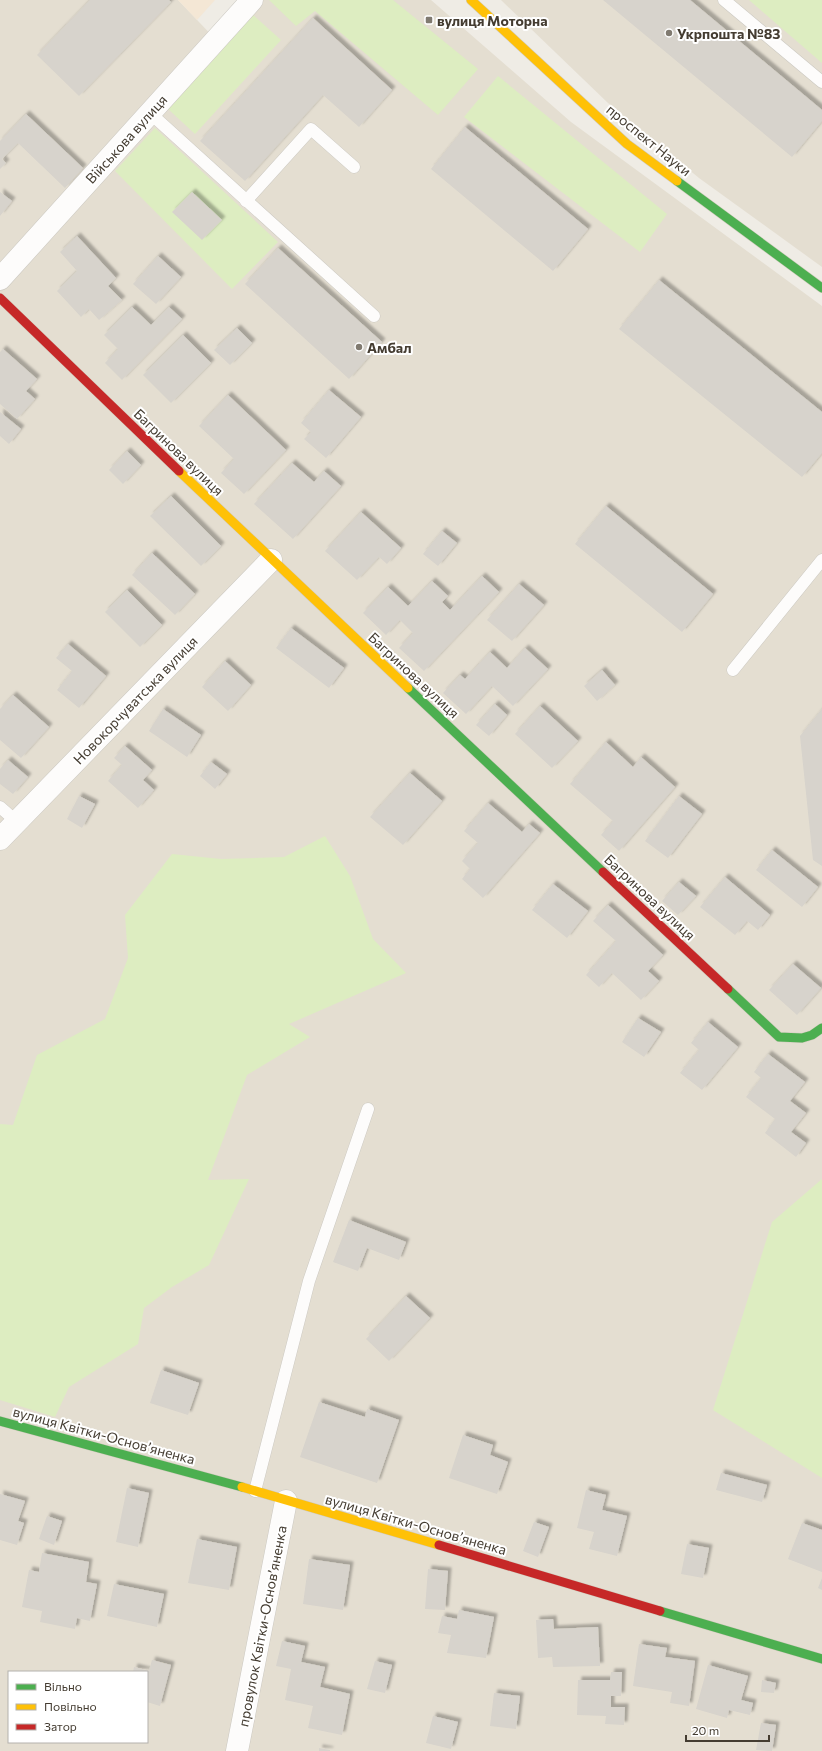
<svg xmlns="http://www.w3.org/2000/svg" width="822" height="1751" font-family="Commissioner,sans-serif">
  <defs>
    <filter id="shadow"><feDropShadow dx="3.5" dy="-3.5" stdDeviation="1" flood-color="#0004"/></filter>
  </defs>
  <rect width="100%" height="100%" fill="#efece5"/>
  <g fill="#e4ded1" fill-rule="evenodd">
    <path d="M0,0H178L220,44L262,0H431L571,122L822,306V1751H0ZM9,1672H147V1742H9Z"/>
    <polygon points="501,0 822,0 822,267 699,178 608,103"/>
  </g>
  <polygon fill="#f4e7d5" points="178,0 215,0 197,20"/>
  <g fill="#ddedc1">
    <polygon points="269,0 393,0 478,69 438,115 315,11 296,26"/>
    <polygon points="749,0 822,0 822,63"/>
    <polygon points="252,14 281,40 195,134 167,108"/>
    <polygon points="498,76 667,214 640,252 464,117"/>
    <polygon points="155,128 278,242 232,289 115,171"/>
    <polygon points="325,836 350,876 373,939 406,973 289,1024 310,1037 247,1075 208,1180 249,1179 209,1265 172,1287 144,1308 138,1344 69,1387 55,1417 0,1400 0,1124 13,1125 37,1055 105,1019 128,958 125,915 172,854 221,859 284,857"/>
    <polygon points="822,1179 822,1478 713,1410 772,1222"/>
  </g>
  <g fill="#d7d3cc" filter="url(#shadow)">
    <polygon points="90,0 169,0 171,2 79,96 37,55"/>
    <polygon points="603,0 690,0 822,110 822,121 792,157"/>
    <polygon points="313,18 392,90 359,127 323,95 245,181 200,141"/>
    <polygon points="26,114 83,168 65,188 18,143 2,159 6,163 0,169 0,141"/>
    <polygon points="465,127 588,229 553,271 431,169"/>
    <polygon points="0,192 12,201 0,216"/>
    <polygon points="192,192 222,220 202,240 172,212"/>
    <polygon points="77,236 116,278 108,286 122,300 99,320 89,309 81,317 57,291 77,271 60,252"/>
    <polygon points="278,248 382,342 349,379 245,284"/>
    <polygon points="158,256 181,277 156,304 133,284"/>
    <polygon points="659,280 822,412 822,453 802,477 619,329"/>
    <polygon points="132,307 151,325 169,307 182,319 122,380 105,363 118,349 104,335"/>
    <polygon points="237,328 252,343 230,365 214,350"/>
    <polygon points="183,335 211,363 171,403 143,375"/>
    <polygon points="3,349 37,379 26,391 35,399 17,419 0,404 0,352"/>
    <polygon points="329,390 361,417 326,458 304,439 311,432 301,423"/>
    <polygon points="228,395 286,450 244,494 221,473 234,459 199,426"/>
    <polygon points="0,412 21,429 9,444 0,436"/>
    <polygon points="127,451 141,465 123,484 109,470"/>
    <polygon points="292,463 314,482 324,471 341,486 293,539 254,504"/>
    <polygon points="171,496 221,546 201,566 150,516"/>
    <polygon points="606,506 713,594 682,632 575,544"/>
    <polygon points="361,512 401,548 387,564 379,557 357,580 325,551"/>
    <polygon points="442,531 457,543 438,566 423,554"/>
    <polygon points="152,553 195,594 175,615 132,575"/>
    <polygon points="482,576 499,592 424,671 399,648 413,633 400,620 386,635 363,613 388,587 408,606 432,581 448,596 442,602 450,610"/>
    <polygon points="519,584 544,605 512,641 487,620"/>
    <polygon points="127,590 162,625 140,647 105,612"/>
    <polygon points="291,628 344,668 329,688 276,648"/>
    <polygon points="68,644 106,676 79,708 57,690 72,671 56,658"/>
    <polygon points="525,648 548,669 513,706 492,686 466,714 443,693 460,675 465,679 490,652 507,668"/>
    <polygon points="225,661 251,685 228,711 202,687"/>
    <polygon points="602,670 615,685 597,701 584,686"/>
    <polygon points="13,695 49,727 21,758 0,740 0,709"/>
    <polygon points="495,704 507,715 489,736 476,725"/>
    <polygon points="540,706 578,741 552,768 515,734"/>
    <polygon points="163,709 201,735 187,757 149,731"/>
    <polygon points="822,709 822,866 813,860 800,736"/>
    <polygon points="606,742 633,767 641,757 675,787 619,851 601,835 613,821 570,784"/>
    <polygon points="125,746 152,770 143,780 154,790 138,808 108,781 122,765 114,758"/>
    <polygon points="8,760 28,777 13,794 0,784 0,769"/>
    <polygon points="211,762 227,774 215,789 200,776"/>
    <polygon points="410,773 442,801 403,845 370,817"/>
    <polygon points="79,796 95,804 82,828 67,819"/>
    <polygon points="679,796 702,814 668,858 645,841"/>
    <polygon points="488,803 522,832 529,824 540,833 483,898 462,879 470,869 462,861 478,843 464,831"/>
    <polygon points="772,850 818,887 802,907 756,870"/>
    <polygon points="725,877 770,915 758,930 747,921 735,935 700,907"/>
    <polygon points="679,882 696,896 678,915 662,901"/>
    <polygon points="553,884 588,911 567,938 532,910"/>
    <polygon points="608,905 663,955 648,971 659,981 641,1000 612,973 599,987 586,975 616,941 593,921"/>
    <polygon points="793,964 821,988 797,1015 769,990"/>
    <polygon points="638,1018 661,1032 644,1057 622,1042"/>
    <polygon points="708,1022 738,1047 702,1090 680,1073 699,1050 691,1043"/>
    <polygon points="768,1054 805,1082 790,1101 806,1113 791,1132 806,1143 796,1157 765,1133 775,1119 746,1097 761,1078 754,1072"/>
    <polygon points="349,1220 406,1242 399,1260 367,1248 358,1271 333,1262"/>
    <polygon points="406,1296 430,1318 389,1361 366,1339"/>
    <polygon points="161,1370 199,1383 188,1415 150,1403"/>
    <polygon points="319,1402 365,1417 367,1409 399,1420 377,1483 300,1457"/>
    <polygon points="463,1435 493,1445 490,1455 508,1462 497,1494 449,1478"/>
    <polygon points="721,1473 767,1485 762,1502 716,1490"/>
    <polygon points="127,1488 149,1493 138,1547 116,1542"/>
    <polygon points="586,1490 606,1495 602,1510 627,1516 617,1556 589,1549 594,1532 577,1528"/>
    <polygon points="0,1494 25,1501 18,1521 24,1523 17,1545 0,1540"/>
    <polygon points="47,1516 62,1521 54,1545 39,1539"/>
    <polygon points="534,1522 549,1527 538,1557 523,1551"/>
    <polygon points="802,1523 822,1530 822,1572 788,1559"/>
    <polygon points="197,1539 237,1547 229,1590 188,1583"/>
    <polygon points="687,1544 709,1548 703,1578 681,1574"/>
    <polygon points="42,1553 89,1562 86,1582 97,1584 90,1621 77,1618 75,1629 40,1622 42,1611 22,1607 29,1570 39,1572"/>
    <polygon points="309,1559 350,1565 343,1610 303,1604"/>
    <polygon points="428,1569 448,1571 445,1610 425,1609"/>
    <polygon points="822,1578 822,1590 818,1588"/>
    <polygon points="114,1584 164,1594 157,1627 107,1616"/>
    <polygon points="459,1610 494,1617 486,1658 447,1653 451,1635 438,1633 442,1616 457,1619"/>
    <polygon points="553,1619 554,1629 598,1627 600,1666 553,1667 552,1657 538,1658 536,1620"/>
    <polygon points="282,1641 305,1646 301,1662 325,1667 320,1687 350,1694 342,1735 308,1728 313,1706 285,1700 291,1669 276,1666"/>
    <polygon points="639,1644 667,1648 665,1657 695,1661 689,1706 670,1703 672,1692 633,1686"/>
    <polygon points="152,1660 171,1665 160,1706 147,1702 147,1672 133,1672 134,1667 149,1671"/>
    <polygon points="375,1661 392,1665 385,1693 367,1689"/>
    <polygon points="708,1665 748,1676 741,1700 753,1703 750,1715 729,1710 727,1718 696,1709"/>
    <polygon points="611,1672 622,1672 621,1696 611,1696 611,1707 625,1707 624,1725 605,1724 606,1716 577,1715 578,1680 610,1680"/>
    <polygon points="762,1680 776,1683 774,1693 761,1692"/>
    <polygon points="494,1693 520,1696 516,1729 490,1726"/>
    <polygon points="433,1716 458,1722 451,1749 426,1743"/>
    <polygon points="761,1723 776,1725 772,1751 756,1750"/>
    <polygon points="319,1748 330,1750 330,1751 319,1751"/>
  </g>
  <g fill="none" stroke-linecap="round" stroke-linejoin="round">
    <g stroke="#cbc8c1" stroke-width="13">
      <g id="lane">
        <polyline points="724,0 822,82"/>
        <polyline points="150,113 374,316"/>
        <polyline points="246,201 311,129 354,167"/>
        <polyline points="733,670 822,560"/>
        <polyline points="0,807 17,822"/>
        <polyline points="255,1491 309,1281 368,1109"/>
      </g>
    </g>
    <g stroke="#cbc8c1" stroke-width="23">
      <g id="street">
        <polyline points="0,279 252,0"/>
        <polyline points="0,839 271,560"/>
        <polyline points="237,1751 286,1501"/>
      </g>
    </g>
    <g stroke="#d0cabc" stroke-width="10">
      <g id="fast">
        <polyline points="677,181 822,288"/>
        <polyline points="408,688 603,872"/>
        <polyline points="728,989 779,1037 802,1038 812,1035 822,1028"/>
        <polyline points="0,1421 242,1487"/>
        <polyline points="660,1611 822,1659"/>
      </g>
    </g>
    <g stroke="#d0cabc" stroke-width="10">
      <g id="slow">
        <polyline points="471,0 627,144 677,181"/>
        <polyline points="179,471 408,688"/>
        <polyline points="242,1487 439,1545"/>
      </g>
    </g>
    <g stroke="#d0cabc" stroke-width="10">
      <g id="jam">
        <polyline points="0,298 179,471"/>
        <polyline points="603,872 728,989"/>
        <polyline points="439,1545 660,1611"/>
      </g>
    </g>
    <use href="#lane" stroke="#fdfcfb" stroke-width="12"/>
    <use href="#street" stroke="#fdfcfb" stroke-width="22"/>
    <use href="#fast" stroke="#4caf50" stroke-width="9"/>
    <use href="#slow" stroke="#ffc107" stroke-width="9"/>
    <use href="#jam" stroke="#c62828" stroke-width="9"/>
  </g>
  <g fill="#807a70" stroke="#fff" stroke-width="1.5">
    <rect x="425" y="16" width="8" height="8" rx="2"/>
    <circle cx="669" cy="33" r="4"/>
    <circle cx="359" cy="347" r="4"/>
  </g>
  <g text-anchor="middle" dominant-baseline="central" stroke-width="4" stroke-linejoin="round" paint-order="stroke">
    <g font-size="14" font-weight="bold" fill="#443c31" stroke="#fff" text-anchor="start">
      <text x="437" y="20">вулиця Моторна</text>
      <text x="677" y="33">Укрпошта №83</text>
      <text x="367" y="347">Амбал</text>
    </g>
    <g font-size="14" fill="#443c31" stroke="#fff">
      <text transform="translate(126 139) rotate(-48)">Військова вулиця</text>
      <text transform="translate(649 140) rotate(39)">проспект Науки</text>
      <text transform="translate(179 452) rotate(44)">Багринова вулиця</text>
      <text transform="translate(414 675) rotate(43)">Багринова вулиця</text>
      <text transform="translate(135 700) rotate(-46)">Новокорчуватська вулиця</text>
      <text transform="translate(650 897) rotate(43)">Багринова вулиця</text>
      <text transform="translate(104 1435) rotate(15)">вулиця Квітки-Основ’яненка</text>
      <text transform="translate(416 1524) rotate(16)">вулиця Квітки-Основ’яненка</text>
      <text transform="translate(262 1626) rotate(-79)">провулок Квітки-Основʼяненка</text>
    </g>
  </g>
  <rect x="8" y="1671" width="140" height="72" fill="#ffffff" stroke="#b4b1ad"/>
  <rect x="16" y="1684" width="20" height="6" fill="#4caf50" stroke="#b4b1ad"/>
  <text x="44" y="1691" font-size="12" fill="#443c31">Вільно</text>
  <rect x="16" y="1704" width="20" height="6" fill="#ffc107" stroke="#b4b1ad"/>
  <text x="44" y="1711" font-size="12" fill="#443c31">Повільно</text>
  <rect x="16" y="1724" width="20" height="6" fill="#c62828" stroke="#b4b1ad"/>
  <text x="44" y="1731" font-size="12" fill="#443c31">Затор</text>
  <path d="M686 1735v6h83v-6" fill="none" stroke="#443c31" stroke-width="2"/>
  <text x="692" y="1735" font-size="12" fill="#443c31" stroke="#ffffff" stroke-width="3" paint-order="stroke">20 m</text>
</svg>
